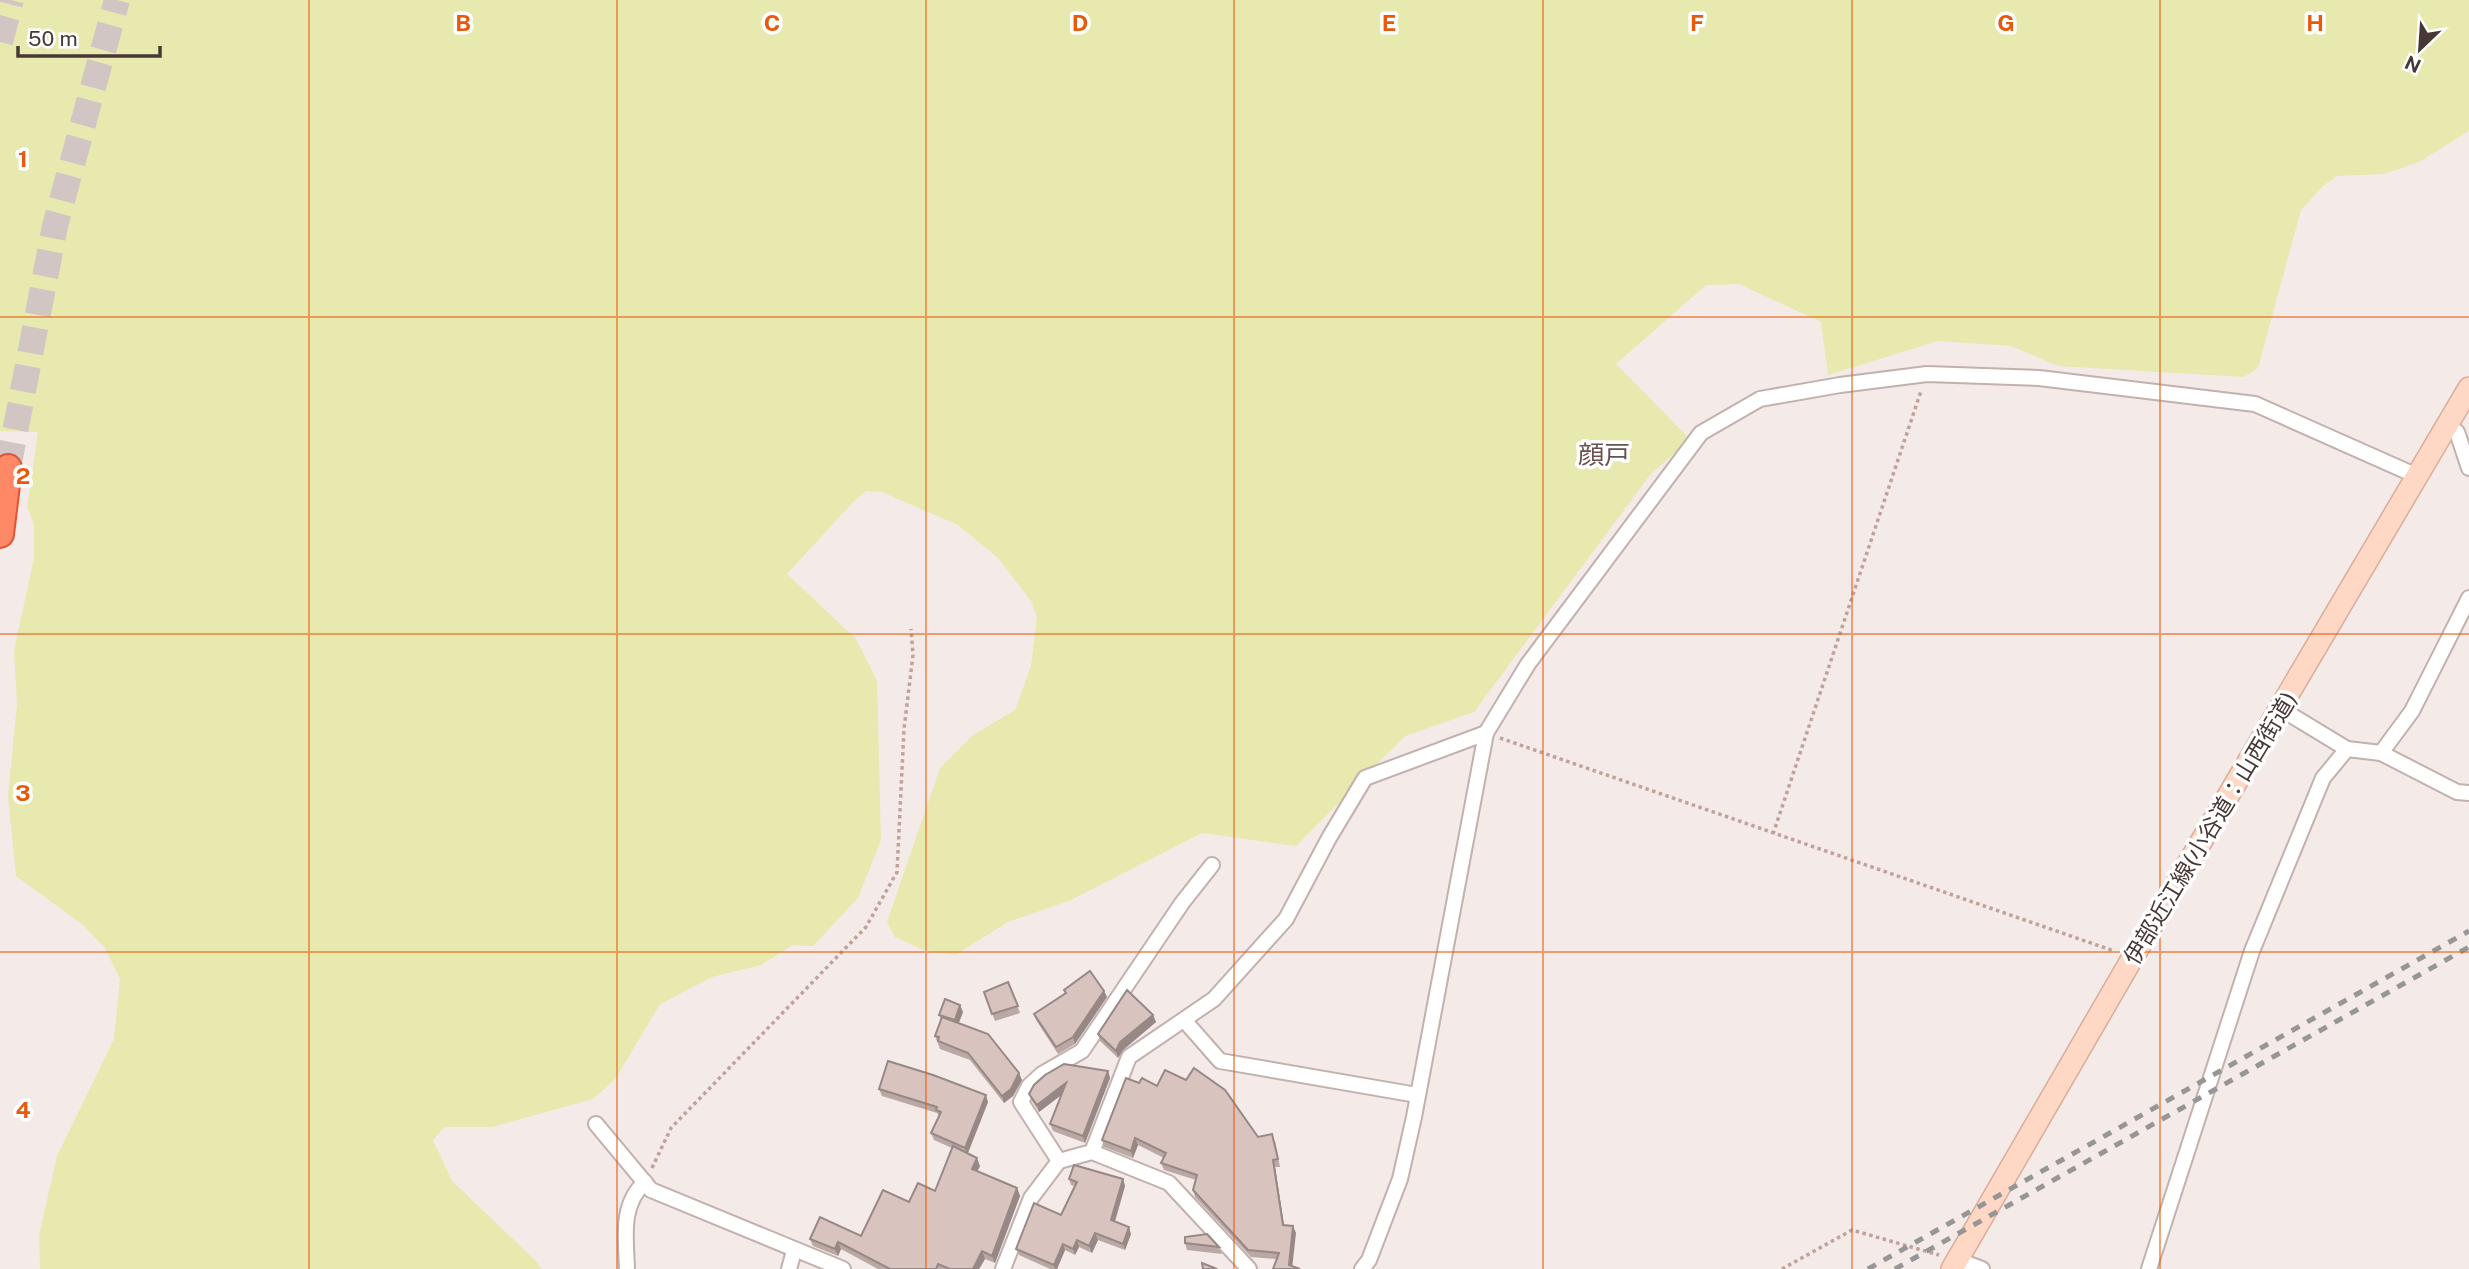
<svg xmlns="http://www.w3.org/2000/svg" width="2469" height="1269" font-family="'Public Sans','Noto Sans JP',sans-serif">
  <rect width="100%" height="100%" fill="#f4eae7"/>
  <polygon fill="#e8e9af" points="0,0 2469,0 2469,131 2419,162 2384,174 2337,176 2323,186 2301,210 2258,368 2244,377 2058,366 2011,346 1938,341 1828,375 1821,322 1739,284 1706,285 1616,364 1690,439 1650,475 1474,712 1405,736 1296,846 1202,833 1071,900 1008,922 955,955 924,950 895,937 887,922 940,768 973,735 1015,710 1031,666 1037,617 1031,601 998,558 958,525 882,492 866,491 853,502 787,574 856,639 877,681 881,840 858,898 813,946 793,945 761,965 712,977 660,1004 616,1078 593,1099 492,1127 444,1127 433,1140 452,1181 535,1260 542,1269 40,1269 39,1235 57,1156 114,1039 120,979 105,948 83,925 16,876 8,796 17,704 14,651 34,558 34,524 27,508 38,432 0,431"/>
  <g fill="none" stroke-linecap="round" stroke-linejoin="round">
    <g stroke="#d1c6c4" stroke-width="26" stroke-dasharray="26 13" stroke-linecap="butt">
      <polyline points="0,42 11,0"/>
      <polyline points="8,468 55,226 117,0"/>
    </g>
    <g stroke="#c2b1ac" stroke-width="18">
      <g id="minor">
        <polyline points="2447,425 2457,432 2469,468"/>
        <polyline points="2281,709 2347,749 2381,753 2457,792 2469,793"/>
        <polyline points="2381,753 2412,711 2469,598"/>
        <polyline points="1184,1020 1220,1061 1417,1095"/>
        <polyline points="596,1124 651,1190 843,1269"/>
        <polyline points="1092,1152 1129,1057 1214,999 1286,919 1329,838 1365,778 1486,733"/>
        <polyline points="1059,1161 1021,1102 1029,1086 1042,1074 1082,1051 1182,903 1212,865"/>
        <polyline points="1958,1260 1982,1269"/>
        <path d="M627,1269C626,1238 620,1205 645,1182"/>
        <polyline points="789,1269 794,1251"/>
        <polyline points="1003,1269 1031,1198 1059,1161 1092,1152 1169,1183 1249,1269"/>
        <polyline points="1362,1269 1369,1260 1400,1179 1414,1117 1486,733 1528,664 1701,433 1760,399 1840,385 1927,374 2039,378 2255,404 2417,476"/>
        <polyline points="2149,1269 2252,951 2323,778 2347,749"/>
      </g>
    </g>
    <g stroke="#daac9a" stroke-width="24">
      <polyline id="secondary" points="1952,1269 2133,957 2469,388"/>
    </g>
    <g stroke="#e05435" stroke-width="30">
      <polyline id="motorway" points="0,534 8,468"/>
    </g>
    <g stroke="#c1a29a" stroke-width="3.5" stroke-dasharray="3.5 3.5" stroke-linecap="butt">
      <polyline points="1500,738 2114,951"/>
      <polyline points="1773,834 1921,391"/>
      <polyline points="652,1168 671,1128 866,927 897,872 904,729 913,655 911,629"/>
      <polyline points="1782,1269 1852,1230 1939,1255"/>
    </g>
    <use href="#minor" stroke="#fff" stroke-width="14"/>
    <use href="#secondary" stroke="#ffd7c5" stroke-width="21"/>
    <use href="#motorway" stroke="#f86" stroke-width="26"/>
    <g stroke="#969696" stroke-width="5" stroke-dasharray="9 9" stroke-linecap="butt">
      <polyline points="1868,1269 2469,931"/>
      <polyline points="1895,1269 2469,947"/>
    </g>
  </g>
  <g fill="#baa8a4">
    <polygon points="1008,982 1020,1013 995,1021 984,992"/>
    <polygon points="1064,990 1104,991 1107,997 1075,1044 1058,1054 1036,1020 1034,1014 1066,993"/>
    <polygon points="963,1012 959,1023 1022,1080 1013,1096 1004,1103 970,1060 940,1049 935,1036 941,1019 939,1015"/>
    <polygon points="1153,1015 1156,1022 1123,1050 1118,1058 1100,1041 1098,1034"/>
    <polygon points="1108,1071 1110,1078 1085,1143 1053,1131 1050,1124 1061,1095 1039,1112 1032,1101 1029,1094"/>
    <polygon points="1126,1078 1258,1137 1275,1141 1280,1167 1275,1167 1284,1225 1296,1233 1276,1259 1251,1257 1195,1197 1193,1190 1196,1180 1164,1170 1161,1163 1164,1158 1138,1145 1133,1158 1104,1147 1102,1140"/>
    <polygon points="879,1089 988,1102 968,1153 980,1166 977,1172 1017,1188 1020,1196 995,1263 985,1259 979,1269 878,1269 841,1249 838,1256 813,1246 810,1239 861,1236 909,1202 935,1191 952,1148 934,1140 931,1133 939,1116 937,1113 882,1096"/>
    <polygon points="1069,1179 1123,1179 1125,1186 1115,1222 1131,1234 1125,1250 1098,1240 1092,1253 1079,1247 1075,1255 1065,1250 1057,1269 1050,1269 1019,1255 1016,1249 1061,1215 1074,1186 1071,1185"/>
    <polygon points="1185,1243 1219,1247 1222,1254 1187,1250"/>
  </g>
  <g fill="#978886">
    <polygon points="1104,991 1107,997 1075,1044 1073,1037"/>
    <polygon points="960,1005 963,1012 957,1027 955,1020"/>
    <polygon points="1153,1015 1156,1022 1123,1050 1118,1058 1116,1051 1120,1042"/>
    <polygon points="1108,1071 1110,1078 1085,1143 1083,1136"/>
    <polygon points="1019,1073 1022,1080 1013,1096 1004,1103 1002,1096"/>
    <polygon points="1066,1083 1068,1090 1039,1112 1037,1105"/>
    <polygon points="986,1095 988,1102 967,1155 965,1148"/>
    <polygon points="1135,1138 1138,1145 1133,1158 1131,1151"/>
    <polygon points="977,1158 980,1166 974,1177 972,1169"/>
    <polygon points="1273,1160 1275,1167 1285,1232 1283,1225"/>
    <polygon points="1123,1179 1125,1186 1113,1227 1111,1220"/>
    <polygon points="1017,1188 1020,1196 995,1263 992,1256"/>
    <polygon points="1293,1226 1296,1233 1292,1269 1289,1265"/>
    <polygon points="1129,1227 1131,1234 1125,1250 1123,1244"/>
    <polygon points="1095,1233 1098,1240 1092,1253 1089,1246"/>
    <polygon points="1077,1240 1079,1247 1075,1255 1073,1249"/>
    <polygon points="838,1242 841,1249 838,1256 835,1249"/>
    <polygon points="1063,1244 1065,1250 1057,1269 1055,1269 1054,1265"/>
    <polygon points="982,1251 985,1259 979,1269 973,1269"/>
  </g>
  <g fill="#d8c3bf" stroke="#978886" stroke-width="2">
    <polygon points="1090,971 1104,991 1073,1037 1056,1047 1034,1014 1066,993 1064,990"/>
    <polygon points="1008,982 1018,1006 992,1014 984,992"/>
    <polygon points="1127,990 1153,1015 1120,1042 1116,1051 1098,1034"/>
    <polygon points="945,999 960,1005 955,1020 939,1015"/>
    <polygon points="942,1017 988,1034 1019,1073 1011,1089 1002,1096 968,1053 938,1041 939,1037 935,1036"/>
    <polygon points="888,1061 933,1075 986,1095 965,1148 931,1133 941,1112 936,1110 937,1107 879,1089"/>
    <polygon points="1064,1064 1108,1071 1083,1136 1050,1124 1066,1083 1037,1105 1029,1094 1034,1085 1045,1075"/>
    <polygon points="1194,1068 1225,1090 1258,1137 1272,1134 1278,1159 1273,1160 1283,1225 1293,1226 1289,1265 1300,1269 1273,1269 1279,1253 1248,1250 1193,1190 1197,1175 1161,1163 1166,1153 1135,1138 1131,1151 1102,1140 1126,1078 1139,1083 1142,1078 1157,1086 1165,1070 1186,1080"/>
    <polygon points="953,1146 977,1158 972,1169 1017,1188 992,1256 982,1251 973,1269 950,1269 938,1264 936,1269 890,1269 838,1242 835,1249 810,1239 820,1217 861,1236 883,1190 909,1202 918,1183 935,1191"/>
    <polygon points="1074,1165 1123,1179 1111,1220 1129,1227 1123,1244 1095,1233 1089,1246 1077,1240 1073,1249 1063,1244 1054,1265 1016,1249 1034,1203 1061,1215 1077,1182 1069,1179"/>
    <polygon points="1207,1234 1219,1247 1185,1243 1185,1237"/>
    <polygon points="1202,1263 1217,1269 1203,1269"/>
  </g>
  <path fill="none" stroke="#e8590c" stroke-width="2" stroke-opacity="0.55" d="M309,0V1269M617,0V1269M926,0V1269M1234,0V1269M1543,0V1269M1852,0V1269M2160,0V1269M0,317H2469M0,634H2469M0,952H2469"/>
  <g text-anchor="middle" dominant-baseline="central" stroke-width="7" stroke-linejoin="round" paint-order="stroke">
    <g font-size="23" fill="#473836" stroke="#fff">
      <text transform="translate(2210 828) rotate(-59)">伊部近江線(小谷道：山西街道)</text>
    </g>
    <g font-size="26" fill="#6a514d" stroke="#fff">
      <text x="1604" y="454">顔戸</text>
    </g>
  </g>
  <g font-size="23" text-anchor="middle" font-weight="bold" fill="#e8590c" stroke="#fff" stroke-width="7" stroke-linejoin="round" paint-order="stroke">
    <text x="463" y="31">B</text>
    <text x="772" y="31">C</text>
    <text x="1080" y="31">D</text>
    <text x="1389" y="31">E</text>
    <text x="1697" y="31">F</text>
    <text x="2006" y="31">G</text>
    <text x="2315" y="31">H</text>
    <text x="23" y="167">1</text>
    <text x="23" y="484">2</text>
    <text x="23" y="801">3</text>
    <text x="23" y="1118">4</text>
  </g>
  <g transform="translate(2420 49) rotate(205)" stroke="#ffffff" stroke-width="5" paint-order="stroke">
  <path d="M0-5L12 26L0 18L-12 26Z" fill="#473836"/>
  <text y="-10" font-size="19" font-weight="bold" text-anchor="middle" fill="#473836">N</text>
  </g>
  <path d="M18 46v10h142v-10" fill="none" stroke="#473836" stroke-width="3.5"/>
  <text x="28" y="46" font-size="21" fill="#473836" stroke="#ffffff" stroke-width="5" paint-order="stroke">50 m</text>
</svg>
